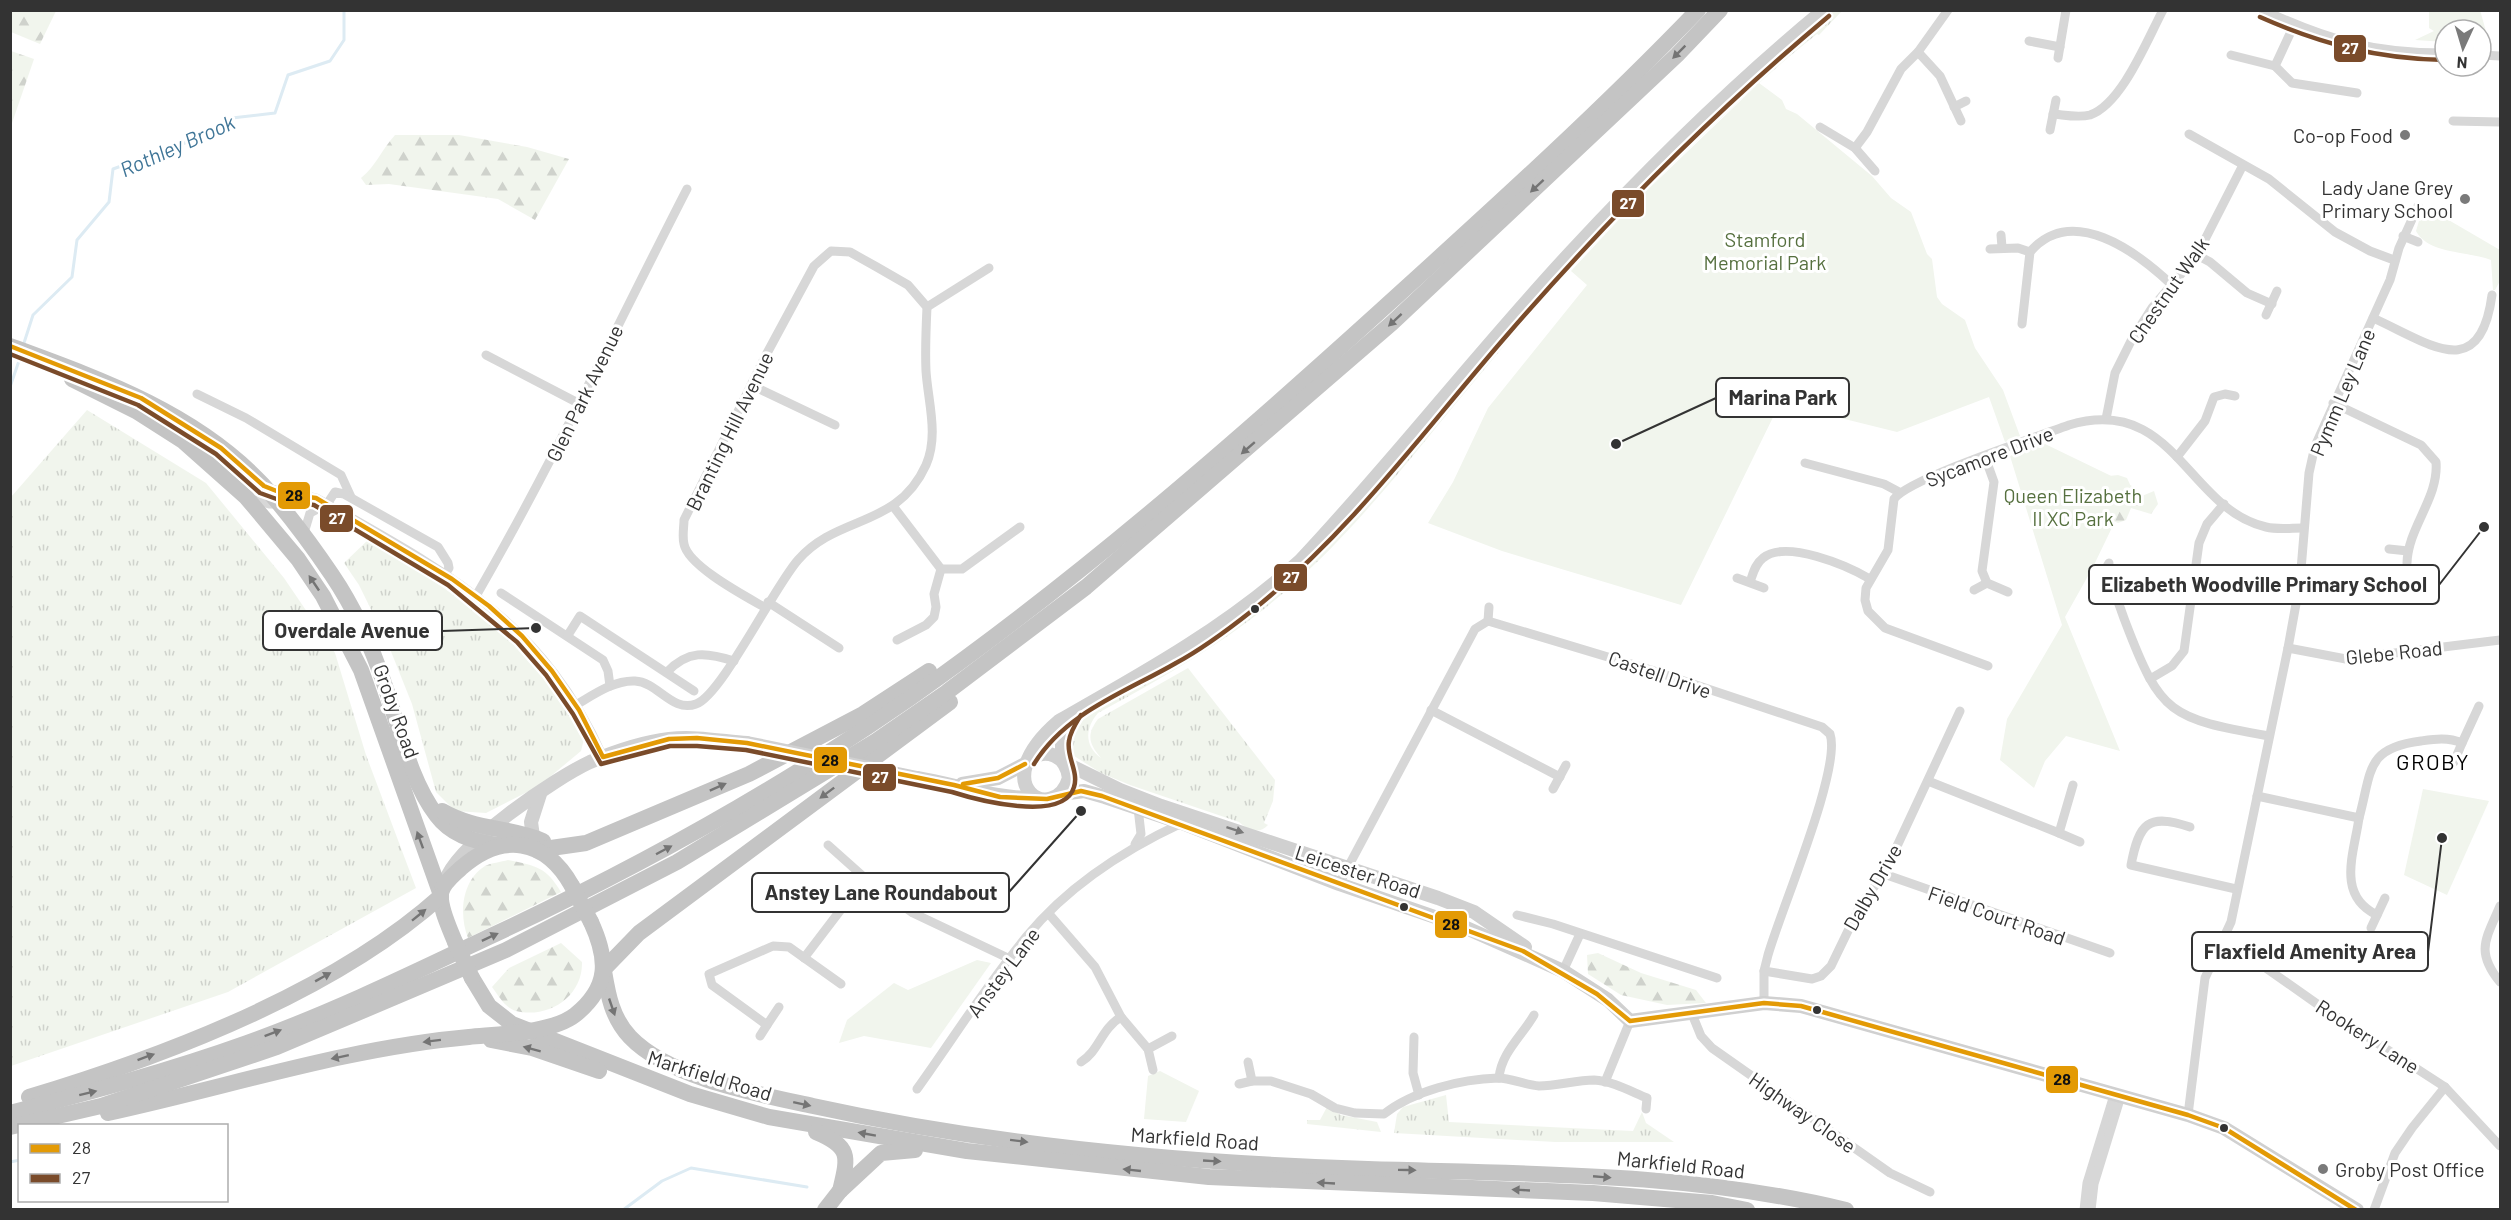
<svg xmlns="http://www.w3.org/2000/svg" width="2511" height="1220" font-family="Barlow,sans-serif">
  <defs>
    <pattern id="grass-tufts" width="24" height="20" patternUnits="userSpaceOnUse" patternTransform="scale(1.5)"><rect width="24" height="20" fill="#f1f5ed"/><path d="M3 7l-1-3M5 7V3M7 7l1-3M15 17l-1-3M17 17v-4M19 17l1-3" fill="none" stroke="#cfd2cc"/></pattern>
    <pattern id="forest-firs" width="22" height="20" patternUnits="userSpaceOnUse" patternTransform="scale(1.5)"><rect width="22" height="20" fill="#f1f5ed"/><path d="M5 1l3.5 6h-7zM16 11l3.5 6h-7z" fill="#cfd2cc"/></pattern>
  </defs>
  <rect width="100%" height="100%" fill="#fff"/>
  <g fill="url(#grass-tufts)">
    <path d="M1833,11H1842L1819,35L1817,34C1776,66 1739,101 1701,137C1624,211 1551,288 1483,371C1421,444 1362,524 1290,587C1232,639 1166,676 1098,713C1085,728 1084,746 1101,758C1089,744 1086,735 1098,719L1188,668L1275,780L1273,801L1264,823L1268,825C1259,835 1248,830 1239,822L1130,785L1101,773L1071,754L1067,742L1077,719L1085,712L1199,647L1257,605C1442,401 1620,187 1833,11Z"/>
    <polygon points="87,410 206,483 284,578 335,653 366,755 416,888 228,992 11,1066 11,497"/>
    <polygon points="370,538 482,614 518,643 549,679 576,720 584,739 581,751 539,786 486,813 455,811 436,792 412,704 388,644 359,585 344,563"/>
    <polygon points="1446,1095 1449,1122 1633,1131 1642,1112 1646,1123 1674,1142 1555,1142 1394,1133 1397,1114 1403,1107"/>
    <polygon points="1327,1107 1341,1115 1377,1122 1381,1132 1307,1124 1307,1120 1320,1120"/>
  </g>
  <g fill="url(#forest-firs)">
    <polygon points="11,11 11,10 56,11 40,44 11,32"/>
    <polygon points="11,51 34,59 11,126 10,51"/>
    <path d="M395,135H459L527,147L569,159L535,220L498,199L389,184L366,185L361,178C376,166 382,149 395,135Z"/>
    <polygon points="2118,475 2127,478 2132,489 2142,496 2154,491 2158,504 2151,514 2131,508 2126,520 2118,523 2100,515 2100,477"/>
    <path d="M508,860C537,866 546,867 561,892L468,938C459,915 461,881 485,866C491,863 501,862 508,860Z"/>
    <path d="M561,943L582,962C583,996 549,1019 516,1011C505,1008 498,995 492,987L509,968Z"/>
    <polygon points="1598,953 1641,973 1696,990 1706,1003 1667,1005 1621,995 1588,974 1587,955"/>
  </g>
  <g fill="#f1f5ed">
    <polygon points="2480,10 2489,42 2481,42 2481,30 2445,30 2445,42 2415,40 2434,31 2429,28 2429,11"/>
    <polygon points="1759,83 1782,100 1786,109 1797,114 1872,176 1891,198 1911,212 1927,254 1932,259 1937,297 1942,304 1965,320 1975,348 2003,390 2020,436 2005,442 1989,397 1897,432 1780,403 1681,605 1502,551 1428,523 1453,482 1488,408 1587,285 1571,271 1640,197"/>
    <path d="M2428,208L2500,250V281L2495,290H2493L2491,260C2467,251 2428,254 2416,231L2421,214Z"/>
    <polygon points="2043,443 2132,486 2093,567 2065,617 2120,751 2066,736 2045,761 2034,788 2000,760 2007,719 2062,625 2010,456"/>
    <polygon points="2423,789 2489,801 2447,895 2404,875"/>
    <polygon points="977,960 991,963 931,1048 864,1036 839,1043 847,1020 894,983 908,990"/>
    <polygon points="1160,1071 1199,1091 1186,1122 1144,1119 1148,1076"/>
  </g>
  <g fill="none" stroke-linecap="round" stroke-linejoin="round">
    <g stroke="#ddebf3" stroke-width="3">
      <polyline points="23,346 33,315 72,277 77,240 109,202 113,169 204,136 232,118 275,113 288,75 330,61 344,40 344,10"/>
      <polyline points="10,387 21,355"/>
      <polyline points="10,1162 20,1160"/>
      <polyline points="623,1210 662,1181 691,1168 807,1187"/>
    </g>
    <g stroke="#d7d7d7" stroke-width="9">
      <path d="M2263,10C2328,40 2373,53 2445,53"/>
      <polyline points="2294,25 2275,66 2292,83 2357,93"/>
      <polyline points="2029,41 2060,47"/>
      <polyline points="1918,52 1940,76 1961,121"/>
      <polyline points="2231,55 2275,66"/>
      <polyline points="2481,55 2500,56"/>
      <polyline points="2058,58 2066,10"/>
      <polyline points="1954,107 1966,101"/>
      <path d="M2053,114C2065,115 2078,118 2090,115C2122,104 2147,40 2163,10"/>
      <polyline points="2453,121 2500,122"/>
      <polyline points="1820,127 1855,148 1875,171"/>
      <polyline points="2050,130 2056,100"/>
      <polyline points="2189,134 2269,179 2335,232 2370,251 2394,260"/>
      <polyline points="1855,148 1867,132 1901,69 1918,52 1948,10"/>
      <polyline points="2001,235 2002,247"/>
      <polyline points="2403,236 2418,242"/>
      <polyline points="1990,249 2018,248 2030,252"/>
      <polyline points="2197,255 2210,262 2247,293 2272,304"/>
      <polyline points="927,307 989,268"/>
      <polyline points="2266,315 2277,291"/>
      <path d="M2373,318C2429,343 2480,385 2492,295"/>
      <path d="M2022,324L2030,252C2072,203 2137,252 2172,285"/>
      <polyline points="486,355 580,404"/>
      <polyline points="751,385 835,425"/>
      <polyline points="197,394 246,418 341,475 351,497"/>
      <path d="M2333,403L2421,445L2436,462C2439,498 2408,527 2407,563"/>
      <polyline points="2106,419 2115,373 2131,341 2152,308 2197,255 2243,165"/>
      <polyline points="1985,457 1994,482 1982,571 1987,583 2008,592"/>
      <polyline points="2177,457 2205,421 2214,397 2225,394 2235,396"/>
      <polyline points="1805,463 1884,484 1899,492"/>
      <path d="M271,489L316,498L327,504C449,573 544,623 603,757"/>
      <polyline points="251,499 269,504 323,505"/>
      <polyline points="893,506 941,569 934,594 936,607 934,617 926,625 897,640"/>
      <polyline points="304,533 310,513 327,504 335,492 344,494 438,547 448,563 449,568 445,574"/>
      <polyline points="2389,549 2408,551"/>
      <polyline points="941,569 962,569 1020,527"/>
      <path d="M2101,577C2115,588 2119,605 2125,621C2161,716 2170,718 2269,736"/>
      <polyline points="1737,578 1764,588"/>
      <path d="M1750,582C1753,574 1755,564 1763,558C1786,539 1848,566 1870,579"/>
      <polyline points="1974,590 1987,583"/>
      <polyline points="2093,591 2109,563"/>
      <polyline points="501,593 603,660 608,671 610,686"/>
      <path d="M476,596C553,463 617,325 687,189"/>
      <polyline points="768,602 839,648"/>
      <path d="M1488,621L1651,670L1822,727L1830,734C1842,768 1780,912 1768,955L1764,971V1003"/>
      <polyline points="1488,621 1489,607"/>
      <polyline points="568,635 580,616 694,691"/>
      <polyline points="2288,648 2346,659 2500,640"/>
      <path d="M1988,666L1885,628L1868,611L1865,600L1866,588L1888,550L1894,499C1910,478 2037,437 2069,425C2175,394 2187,509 2266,527C2278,530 2291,528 2303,528"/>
      <path d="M667,672C688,650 706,652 734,661"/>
      <polyline points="2150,679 2172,666 2184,651 2199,543 2207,524 2224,504"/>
      <path d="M576,705C593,695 614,680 635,681C658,682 672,713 696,704C721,696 774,587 798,560C838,514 897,529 926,465C939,435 928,402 926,371C925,350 926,328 927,307L908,285L875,266L850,252L831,251L814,266L766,355L684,520C684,527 682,536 684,544C688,566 745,596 764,607"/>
      <polyline points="1431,710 1560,777"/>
      <polyline points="2454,762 2462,743"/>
      <polyline points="1928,781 2059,833 2073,785"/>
      <polyline points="1553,789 1566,765"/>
      <path d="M2257,796L2359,818C2372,771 2365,748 2421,741C2435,739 2448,737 2462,743L2479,706"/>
      <path d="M2359,818C2354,854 2336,895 2377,915"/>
      <path d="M2190,827C2148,813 2139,823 2131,865L2236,889"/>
      <polyline points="2059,833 2080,842"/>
      <polyline points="1135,844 1141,834 1138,808"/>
      <polyline points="828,845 865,878 913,913 1010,959"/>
      <polyline points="1884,874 2110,953"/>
      <polyline points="1339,884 1475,629 1488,621"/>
      <path d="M2500,906C2486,939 2475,951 2500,982"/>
      <polyline points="1049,914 1095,967 1121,1017 1148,1049 1153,1070"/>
      <polyline points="1517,915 1553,924 1717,978"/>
      <polyline points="2371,928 2385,898"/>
      <polyline points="2221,945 2256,961 2320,1006 2445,1087 2500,1146"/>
      <polyline points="804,958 865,878"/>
      <polyline points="1563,971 1580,934"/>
      <polyline points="1764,971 1812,979 1821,976 1831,966 1861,904 1884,874 1960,711"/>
      <polyline points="1692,1014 1701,1036 1712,1048 1890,1173 1930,1192"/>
      <polyline points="767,1025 779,1007"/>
      <polyline points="760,1036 767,1025 712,985 709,974 773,946 789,947 841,984"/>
      <polyline points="1414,1037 1413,1073 1419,1095"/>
      <polyline points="1148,1049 1172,1036"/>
      <path d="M1081,1062C1099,1051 1101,1029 1121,1017"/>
      <polyline points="1248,1062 1252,1081"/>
      <path d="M1499,1078C1501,1053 1522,1036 1534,1015"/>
      <polyline points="1605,1082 1630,1021"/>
      <path d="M1239,1084L1252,1081H1271L1311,1094L1335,1108L1355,1113L1384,1114C1413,1091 1461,1079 1498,1078C1511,1078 1525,1085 1539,1086C1557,1086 1576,1080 1594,1080C1612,1081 1630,1091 1647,1098L1646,1109"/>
      <path d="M917,1089C953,1039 987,984 1027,936C1068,886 1124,850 1182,823"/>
      <polyline points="2188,1115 2205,978 2231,922 2288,648 2300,582 2309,473 2315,446 2390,280 2399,248 2418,206"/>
      <polyline points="2084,1210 2087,1183 2114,1095"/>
      <polyline points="2091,1210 2094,1184 2121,1096"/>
      <polyline points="2374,1210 2395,1153 2412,1128 2445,1087"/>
    </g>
    <g stroke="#d0d0d0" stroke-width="14">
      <path d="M1028,760C1046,747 1066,755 1069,778C1055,826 982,787 1059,721C1144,673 1227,627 1300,561C1394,461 1478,352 1572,251C1651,166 1734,84 1824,10"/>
      <polyline points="1062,760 1062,739 1073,714"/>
      <polyline points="1065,763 1120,790 1161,806 1438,898 1474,912 1525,947"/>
      <path d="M917,778C958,785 995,799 1037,798"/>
      <polyline points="962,784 998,778 1025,764"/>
      <polyline points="1061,794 1084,791 1105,797 1182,823 1339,884 1464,927 1563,971 1608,1000 1630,1021 1764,1003 1801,1006 2188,1115 2224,1128 2357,1210"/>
      <polyline points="534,844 531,822 540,794"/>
      <path d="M445,882C456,845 554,779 590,762C614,752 643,742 669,739C695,736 721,741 747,743"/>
    </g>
    <g stroke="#c4c4c4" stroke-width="16">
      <path d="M10,346C100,379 196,413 263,485C288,513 311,544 332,575C355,609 372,647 385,686C400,729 409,779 437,816C452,836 478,843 501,845"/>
      <polyline points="72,379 136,411 183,441 246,497 298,559 323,596 361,670 441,895"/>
      <path d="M442,811C474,830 510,827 543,841"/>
      <polyline points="537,850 586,843 749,774 863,714 929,671"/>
      <path d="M455,942C450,929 439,907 441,893C443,883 454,875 461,868C502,832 545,838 572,886"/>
      <polyline points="605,968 639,933 950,702"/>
      <path d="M604,971C608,995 612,1018 630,1037C669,1078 758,1094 813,1106C995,1146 1181,1163 1368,1169C1528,1174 1690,1172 1846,1210"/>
      <polyline points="472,978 489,1006 512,1024 690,1094 769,1117 967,1151 1209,1177 1593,1193 1712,1203 1747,1210"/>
      <polyline points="491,1040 532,1048 599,1071"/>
      <path d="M29,1097C165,1056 334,992 441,896"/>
      <path d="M10,1113C90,1092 169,1071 247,1043C331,1013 411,974 491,936C637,868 778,790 910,698C1075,582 1228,449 1377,314C1486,215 1596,116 1698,10"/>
      <path d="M108,1113C228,1087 346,1048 469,1037C499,1034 552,1033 575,1015C610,987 608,959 591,922"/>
      <polyline points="10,1127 101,1106 277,1047 506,950 677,862 876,741 947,692 1086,587 1392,323 1677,55 1720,10"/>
      <path d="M816,1132C852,1147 848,1157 840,1191"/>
      <polyline points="825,1210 839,1192 881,1153 915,1150"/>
    </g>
    <polyline stroke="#d0d0d0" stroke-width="14" points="747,743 917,778"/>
    <g stroke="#c4c4c4" stroke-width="16">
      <polyline points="572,886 591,922"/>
      <polyline points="455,942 472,978"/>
    </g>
    <g stroke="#fff" stroke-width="9">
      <g id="bus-1">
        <polyline points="10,346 141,398 221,448 264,486 284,494 316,498 452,579 489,606 522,636 552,671 579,710 603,757 669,739 697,738 747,743 954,785 1000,797 1047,799 1081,791 1102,796 1523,951 1597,994 1630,1021 1764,1003 1801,1006 2188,1115 2224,1128 2356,1210"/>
        <polyline points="963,784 998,778 1025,764"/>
      </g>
    </g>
    <g stroke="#fff" stroke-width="9">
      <g id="bus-2">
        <path d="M2260,17C2321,44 2378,59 2445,60"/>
        <path d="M10,354L138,405L216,454L260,493L282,501L314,505L448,585L517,642L546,675L573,714L601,764L670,746H697L746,750L952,792C977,800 1064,823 1074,787C1079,772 1066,756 1069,741C1070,732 1076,723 1081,715"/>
        <path d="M1034,764C1066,712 1126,692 1176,663C1204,648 1229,629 1253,610C1351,532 1426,428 1508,334C1607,220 1713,113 1829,16"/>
      </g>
    </g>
    <use href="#bus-1" stroke="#e39a05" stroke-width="4.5"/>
    <use href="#bus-2" stroke="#7a4b2a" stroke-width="4.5"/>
  </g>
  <defs><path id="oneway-solid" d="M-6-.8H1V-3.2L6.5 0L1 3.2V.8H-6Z" transform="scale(1.5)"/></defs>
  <g fill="#747474">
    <use href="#oneway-solid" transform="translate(1679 52) rotate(135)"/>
    <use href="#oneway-solid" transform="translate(1537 186) rotate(137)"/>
    <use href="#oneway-solid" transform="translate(1395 320) rotate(137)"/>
    <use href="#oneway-solid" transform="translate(1248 448) rotate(139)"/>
    <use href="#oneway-solid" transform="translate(314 583) rotate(-124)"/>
    <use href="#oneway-solid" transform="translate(718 787) rotate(-24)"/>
    <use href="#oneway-solid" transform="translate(827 793) rotate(143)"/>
    <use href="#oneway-solid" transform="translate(420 840) rotate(-110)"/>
    <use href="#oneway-solid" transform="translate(664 850) rotate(-28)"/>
    <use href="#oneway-solid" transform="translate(419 915) rotate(-39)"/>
    <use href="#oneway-solid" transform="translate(490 937) rotate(-25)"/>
    <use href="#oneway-solid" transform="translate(323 977) rotate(-29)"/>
    <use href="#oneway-solid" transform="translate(612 1007) rotate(71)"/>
    <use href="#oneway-solid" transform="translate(273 1033) rotate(-21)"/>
    <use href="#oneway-solid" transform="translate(432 1041) rotate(173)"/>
    <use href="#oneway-solid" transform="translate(532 1049) rotate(-165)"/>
    <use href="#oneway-solid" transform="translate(146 1057) rotate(-20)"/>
    <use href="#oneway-solid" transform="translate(340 1057) rotate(168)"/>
    <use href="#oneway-solid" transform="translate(88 1093) rotate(-14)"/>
    <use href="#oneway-solid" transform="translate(802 1104) rotate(12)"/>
    <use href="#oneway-solid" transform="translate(867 1134) rotate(-170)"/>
    <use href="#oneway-solid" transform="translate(1019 1141) rotate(7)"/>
    <use href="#oneway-solid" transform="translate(1212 1161) rotate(3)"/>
    <use href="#oneway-solid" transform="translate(1132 1170) rotate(-174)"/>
    <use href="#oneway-solid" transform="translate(1407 1170) rotate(1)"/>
    <use href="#oneway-solid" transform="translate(1602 1177) rotate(5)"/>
    <use href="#oneway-solid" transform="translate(1326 1183) rotate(-177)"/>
    <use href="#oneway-solid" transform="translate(1521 1190) rotate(-177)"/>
  </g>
  <use fill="#7a7a7a" href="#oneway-solid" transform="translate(1235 830) rotate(18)"/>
  <g fill="#7a7a7a" stroke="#fff" stroke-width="2">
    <circle cx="2405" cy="135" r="6"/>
    <circle cx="2465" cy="199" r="6"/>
    <circle cx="2323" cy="1169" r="6"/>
  </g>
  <g fill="#333" stroke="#fff" stroke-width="2">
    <circle cx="1255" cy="609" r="5"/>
    <circle cx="1404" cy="907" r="5"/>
    <circle cx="1817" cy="1010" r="5"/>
    <circle cx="2224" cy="1128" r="5"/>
  </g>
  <g text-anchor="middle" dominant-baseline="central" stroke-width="6" stroke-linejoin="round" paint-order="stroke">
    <g font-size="20" fill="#333" stroke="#fff" text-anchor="end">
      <text x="2393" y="135">Co-op Food</text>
      <text x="2453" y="187">Lady Jane Grey<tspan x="2453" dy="23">Primary School</tspan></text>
      <text x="2335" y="1169" text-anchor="start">Groby Post Office</text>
    </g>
    <g font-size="20" fill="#56703f" stroke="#fff">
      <text x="1765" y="239">Stamford<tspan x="1765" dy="23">Memorial Park</tspan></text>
      <text x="2073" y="495">Queen Elizabeth<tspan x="2073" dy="23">II XC Park</tspan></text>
    </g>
    <g font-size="20" fill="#333" stroke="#fff">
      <text transform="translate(2168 290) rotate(-55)">Chestnut Walk</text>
      <text transform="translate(2342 392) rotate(-67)">Pymm Ley Lane</text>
      <text transform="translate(584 393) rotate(-64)">Glen Park Avenue</text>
      <text transform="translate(729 431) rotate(-64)">Branting Hill Avenue</text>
      <text transform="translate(1989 456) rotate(-21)">Sycamore Drive</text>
      <text transform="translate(2394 652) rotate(-6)">Glebe Road</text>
      <text transform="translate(1660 674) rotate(19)">Castell Drive</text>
      <text transform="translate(397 711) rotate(70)">Groby Road</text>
      <text transform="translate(1358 871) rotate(18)">Leicester Road</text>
      <text transform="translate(1872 887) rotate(-60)">Dalby Drive</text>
      <text transform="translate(1997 915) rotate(19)">Field Court Road</text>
      <text transform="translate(1003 972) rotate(-53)">Anstey Lane</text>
      <text transform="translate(2368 1036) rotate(33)">Rookery Lane</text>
      <text transform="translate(710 1075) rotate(17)">Markfield Road</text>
      <text transform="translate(1803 1112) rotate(35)">Highway Close</text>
      <text transform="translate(1195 1138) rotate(4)">Markfield Road</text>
      <text transform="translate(1681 1164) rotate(6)">Markfield Road</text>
    </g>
    <g font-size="21" font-style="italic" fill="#3f7597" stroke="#fff">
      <text transform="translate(177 145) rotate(-24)">Rothley Brook</text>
    </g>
    <g font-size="22" letter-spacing="1.5" fill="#000" stroke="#fff">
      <text x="2433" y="761">GROBY</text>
    </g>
  </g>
  <path fill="none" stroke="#333" stroke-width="2" d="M1616 444L1716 398M2484 527L2439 585M536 628L442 631M1081 811L1009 892M2442 838L2428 952"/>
  <g fill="#333" stroke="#fff" stroke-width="2">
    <circle cx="1616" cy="444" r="6"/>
    <circle cx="2484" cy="527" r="6"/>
    <circle cx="536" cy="628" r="6"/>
    <circle cx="1081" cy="811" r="6"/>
    <circle cx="2442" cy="838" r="6"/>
  </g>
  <g fill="#fff" stroke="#333" stroke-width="2">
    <rect x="1716" y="378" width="133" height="39" rx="6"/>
    <rect x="2089" y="565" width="350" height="39" rx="6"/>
    <rect x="263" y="611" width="179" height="39" rx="6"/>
    <rect x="752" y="873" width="257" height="39" rx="6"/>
    <rect x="2192" y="932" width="236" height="39" rx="6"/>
  </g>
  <g font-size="21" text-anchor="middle" font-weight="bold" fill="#333">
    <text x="1783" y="405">Marina Park</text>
    <text x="2264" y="592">Elizabeth Woodville Primary School</text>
    <text x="352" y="638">Overdale Avenue</text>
    <text x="881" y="900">Anstey Lane Roundabout</text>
    <text x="2310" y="959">Flaxfield Amenity Area</text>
  </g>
  <g stroke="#fff" stroke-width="2">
    <rect x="2333" y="34" width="34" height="29" rx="6" fill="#7a4b2a"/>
    <rect x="1611" y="189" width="34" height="29" rx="6" fill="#7a4b2a"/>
    <rect x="277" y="481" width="34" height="29" rx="6" fill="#e39a05"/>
    <rect x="319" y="504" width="35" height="29" rx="6" fill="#7a4b2a"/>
    <rect x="1273" y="563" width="35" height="29" rx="6" fill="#7a4b2a"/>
    <rect x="813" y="746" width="35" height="28" rx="6" fill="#e39a05"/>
    <rect x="862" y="763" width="35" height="29" rx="6" fill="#7a4b2a"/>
    <rect x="1434" y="910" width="34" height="29" rx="6" fill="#e39a05"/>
    <rect x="2045" y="1065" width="34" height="29" rx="6" fill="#e39a05"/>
  </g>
  <g font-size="16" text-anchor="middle" font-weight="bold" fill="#fff">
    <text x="2350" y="54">27</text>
    <text x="1628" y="209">27</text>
    <text x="337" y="524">27</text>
    <text x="1291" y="583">27</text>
    <text x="880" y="783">27</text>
  </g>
  <g font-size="16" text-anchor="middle" font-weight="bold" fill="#111">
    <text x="294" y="501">28</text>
    <text x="830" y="766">28</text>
    <text x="1451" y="930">28</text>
    <text x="2062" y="1085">28</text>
  </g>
  <rect width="2511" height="1220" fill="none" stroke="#333333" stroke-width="24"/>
  <rect x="18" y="1124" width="210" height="78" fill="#ffffff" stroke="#adadad" stroke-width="1.5"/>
  <rect x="30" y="1144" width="30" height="9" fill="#e39a05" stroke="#adadad" stroke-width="1.5"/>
  <text x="72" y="1154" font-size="18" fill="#333333">28</text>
  <rect x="30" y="1174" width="30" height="9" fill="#7a4b2a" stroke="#adadad" stroke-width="1.5"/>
  <text x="72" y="1184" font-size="18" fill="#333333">27</text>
  <g transform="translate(2463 48) rotate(184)"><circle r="28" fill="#ffffff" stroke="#adadad" stroke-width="1.5"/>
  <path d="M0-4.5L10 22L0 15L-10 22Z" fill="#7a7a7a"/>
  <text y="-9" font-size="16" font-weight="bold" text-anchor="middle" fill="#333333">N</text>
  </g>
</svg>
